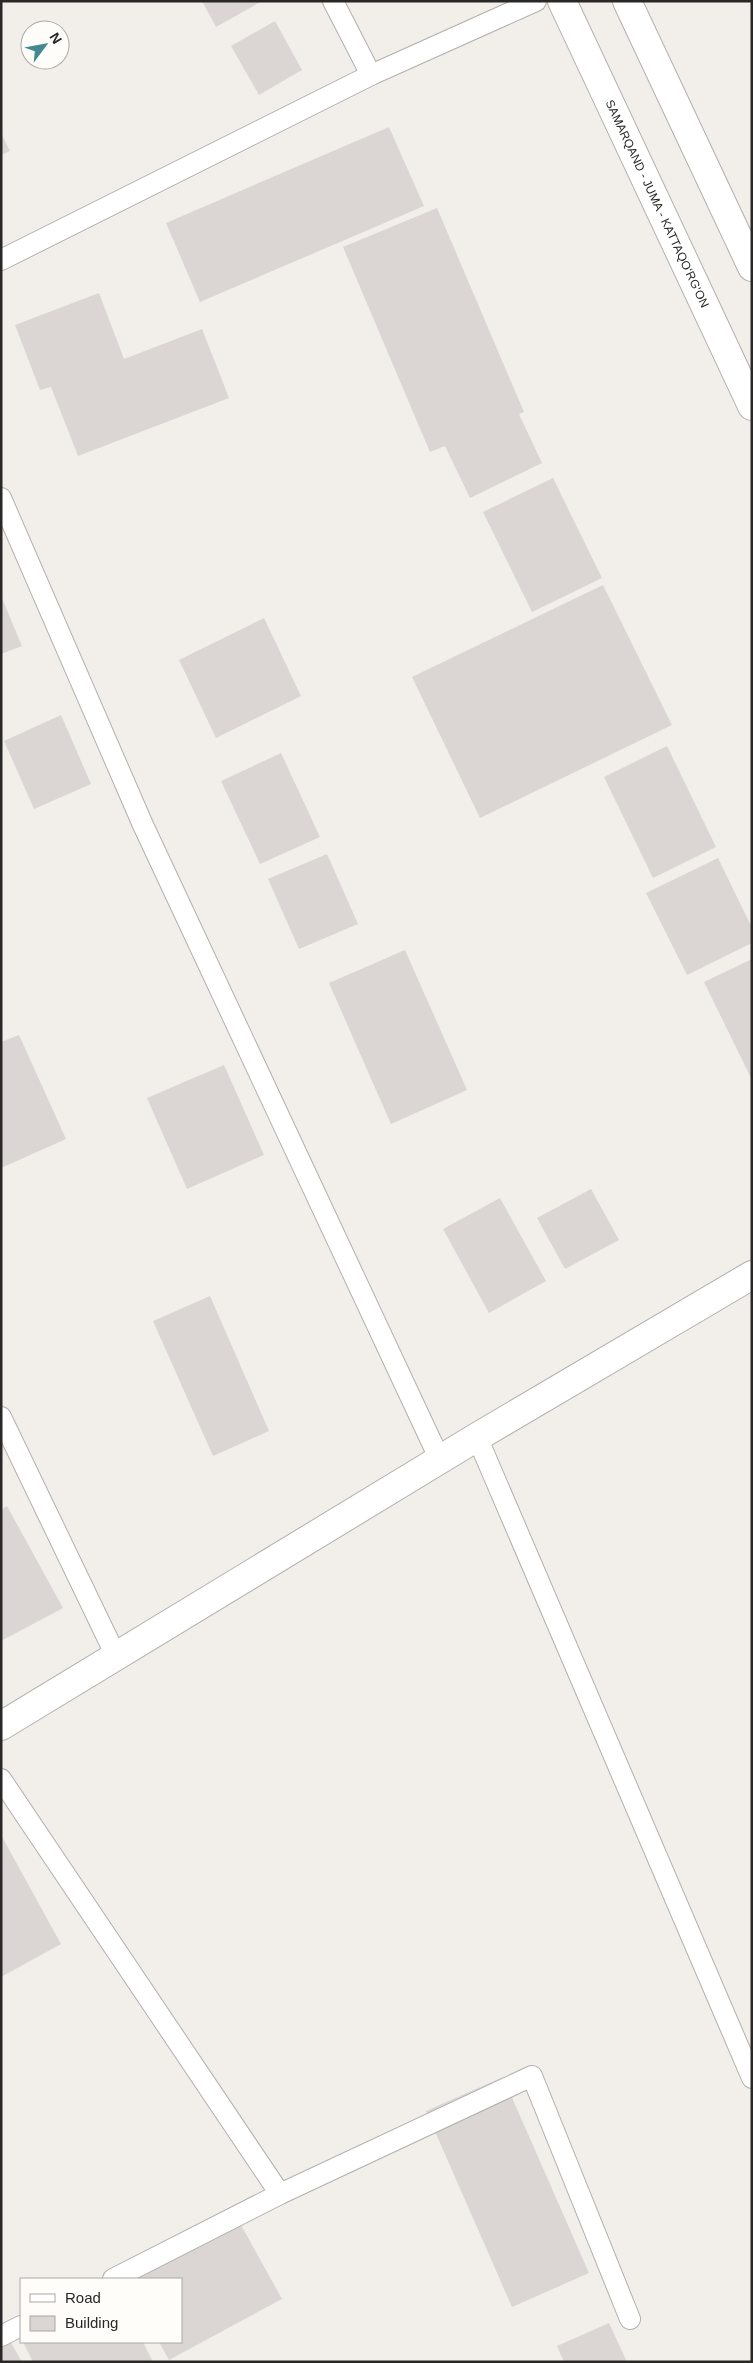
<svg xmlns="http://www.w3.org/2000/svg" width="753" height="2363" font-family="Helvetica,sans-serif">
  <rect width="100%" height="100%" fill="#f2efea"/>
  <g fill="#dbd5d4">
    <polygon points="202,1 262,1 216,27"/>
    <polygon points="275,21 302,70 259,95 231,46"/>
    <polygon points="389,127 424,206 200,302 166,223"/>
    <polygon points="1,133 10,151 1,155"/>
    <polygon points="437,208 524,412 519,414 542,463 470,498 445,446 430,452 343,247"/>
    <polygon points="99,293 124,359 202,329 229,398 78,456 51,387 40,390 15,325"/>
    <polygon points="553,478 602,578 532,612 483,512"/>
    <polygon points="603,585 672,725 480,818 412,677"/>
    <polygon points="1,596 22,646 1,654"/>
    <polygon points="264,618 301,696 216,738 179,660"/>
    <polygon points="61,715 91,784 34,809 4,741"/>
    <polygon points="667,746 716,847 653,878 604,777"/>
    <polygon points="281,753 320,837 260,864 221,781"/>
    <polygon points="327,854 358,924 299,949 268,879"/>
    <polygon points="718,858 752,928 752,943 687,975 646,893"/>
    <polygon points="405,950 467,1090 391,1124 329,983"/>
    <polygon points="752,959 752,1080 704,982"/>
    <polygon points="19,1035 66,1139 1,1168 1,1042"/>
    <polygon points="224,1065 264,1155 187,1189 147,1098"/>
    <polygon points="591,1189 619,1240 565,1269 537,1218"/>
    <polygon points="500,1198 546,1281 489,1313 443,1229"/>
    <polygon points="210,1296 269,1431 213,1456 153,1321"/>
    <polygon points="7,1506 63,1608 1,1641 1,1510"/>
    <polygon points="1,1835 61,1944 1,1977"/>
    <polygon points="503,2077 589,2273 512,2307 426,2111"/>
    <polygon points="236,2216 282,2299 169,2360 159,2342 181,2342 181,2279 125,2279"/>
    <polygon points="609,2323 627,2362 564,2362 557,2346"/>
    <polygon points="1,2325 22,2362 1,2362"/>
    <polygon points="23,2342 143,2342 152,2360 148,2362 33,2362"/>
  </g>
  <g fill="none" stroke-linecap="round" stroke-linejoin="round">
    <g stroke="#b2b0ab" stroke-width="22">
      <g id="lane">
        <polyline points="333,1 371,75"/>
        <polyline points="1,260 371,75 536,1"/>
        <polyline points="1,498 143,825 440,1460"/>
        <polyline points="1,1417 116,1656"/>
        <polyline points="477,1437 752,2078"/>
        <polyline points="1,1779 280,2194 113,2279"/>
        <polyline points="280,2194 532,2076 630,2319"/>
        <polyline points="1,2336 21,2326"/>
      </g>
    </g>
    <g stroke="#b2b0ab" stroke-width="30">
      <polyline id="street" points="1,1726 477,1437 752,1275"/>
    </g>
    <g stroke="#b2b0ab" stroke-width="30">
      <g id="primary">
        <path id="s1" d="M562,1L752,406"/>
        <polyline points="627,1 752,267"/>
      </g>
    </g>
    <use href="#lane" stroke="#fff" stroke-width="20"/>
    <use href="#street" stroke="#fff" stroke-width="28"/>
    <use href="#primary" stroke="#fff" stroke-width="28"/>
  </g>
  <g text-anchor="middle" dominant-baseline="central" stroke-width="4.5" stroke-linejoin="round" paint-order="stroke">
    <g font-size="12" fill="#292827" stroke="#fffdf9">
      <text stroke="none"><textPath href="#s1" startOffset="224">SAMARQAND - JUMA - KATTAQO‘RG‘ON</textPath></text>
    </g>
  </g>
  <rect width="753" height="2363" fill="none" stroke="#292827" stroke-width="5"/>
  <rect x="20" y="2278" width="162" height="65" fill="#fffdf9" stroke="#a9a8a5"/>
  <rect x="30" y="2294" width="25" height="8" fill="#ffffff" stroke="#a9a8a5"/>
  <text x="65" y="2303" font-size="15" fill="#292827">Road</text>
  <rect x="30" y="2316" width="25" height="15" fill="#dbd5d4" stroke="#a9a8a5"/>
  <text x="65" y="2328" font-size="15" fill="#292827">Building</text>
  <g transform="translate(45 45) rotate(58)"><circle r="24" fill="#fffdf9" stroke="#a9a8a5"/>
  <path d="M0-4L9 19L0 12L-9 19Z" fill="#428a8e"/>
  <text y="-8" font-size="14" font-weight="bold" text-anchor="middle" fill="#292827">N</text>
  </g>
</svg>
